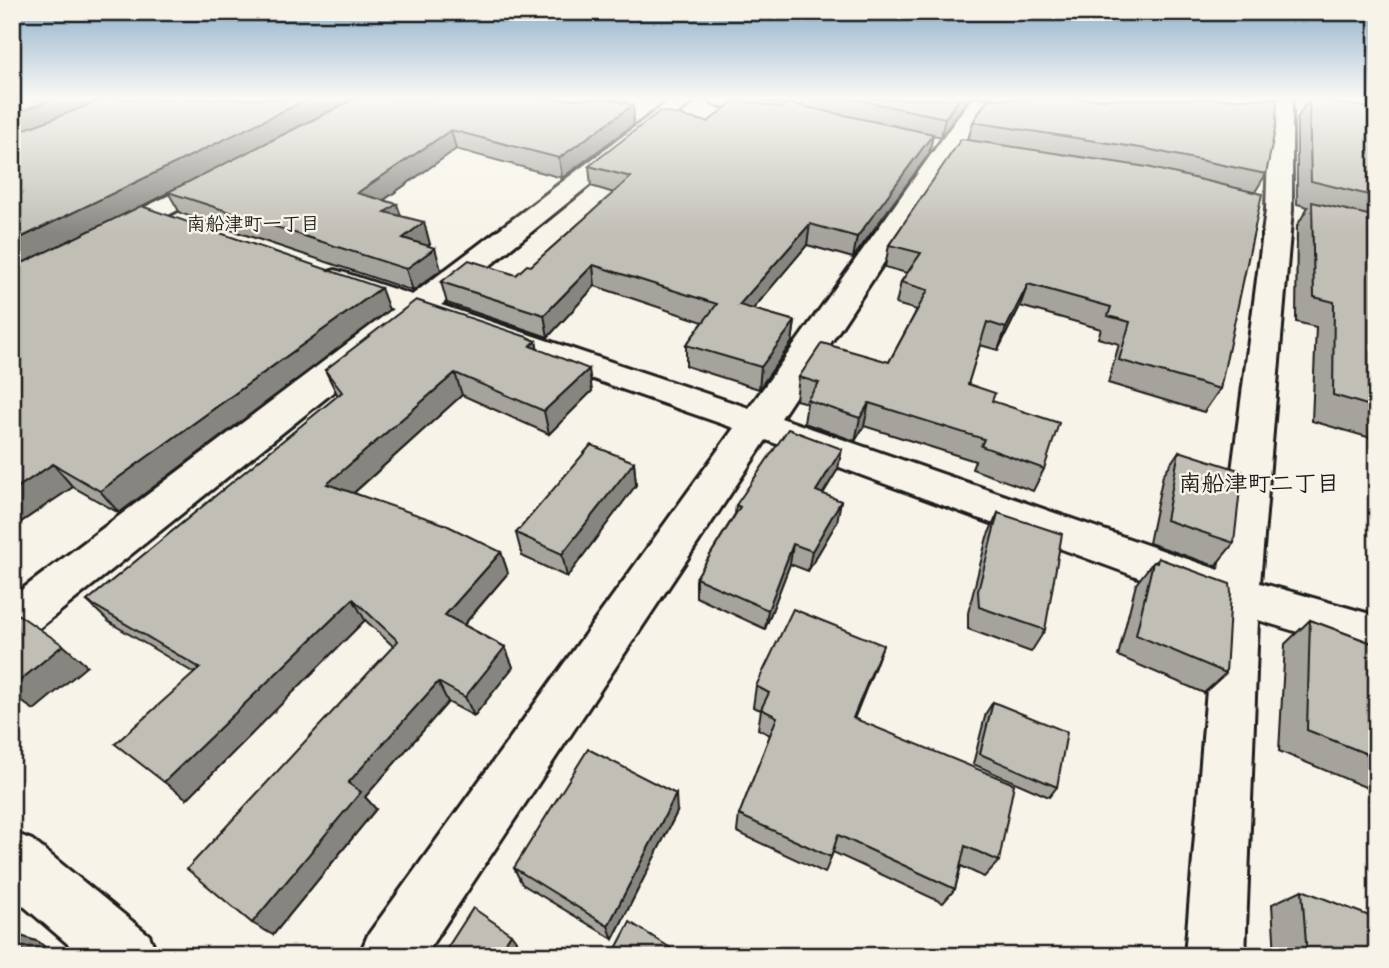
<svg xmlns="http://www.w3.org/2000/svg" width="1389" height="968" font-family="Dekko,'Klee One',sans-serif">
  <rect width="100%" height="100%" fill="#f7f3e8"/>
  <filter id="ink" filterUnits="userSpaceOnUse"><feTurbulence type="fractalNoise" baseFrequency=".0143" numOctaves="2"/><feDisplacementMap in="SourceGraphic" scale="14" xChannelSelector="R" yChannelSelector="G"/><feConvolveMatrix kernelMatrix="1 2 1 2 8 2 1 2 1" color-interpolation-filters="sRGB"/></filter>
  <g filter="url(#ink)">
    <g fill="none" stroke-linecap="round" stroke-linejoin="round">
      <g stroke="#1c1c1c" stroke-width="6">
        <g id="street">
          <polygon points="672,99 696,99 441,305 749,408 971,99 992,99 781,418 1219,570 1266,210 1270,99 1292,99 1292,210 1260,583 1377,616 1377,656 1258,620 1245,956 1185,956 1214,605 766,440 424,956 359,956 368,935 734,428 423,320 28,637 12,642 12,597 393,309 325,285 320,279 325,273 335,270 345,273 412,295"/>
          <polygon points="711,99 749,99 793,108 796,113 793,118 785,120 713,104"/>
          <polygon points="220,171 229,173 232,178 229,183 119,241 109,243 99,241 95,235 99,229"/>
          <polygon points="12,832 32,840 149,935 158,956 82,956 12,896"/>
        </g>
      </g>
      <use href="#street" fill="#f7f3e8" fill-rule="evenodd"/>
    </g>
    <g fill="#a5a39c" stroke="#1c1c1c" stroke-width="2">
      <polygon points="12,99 353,99 185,184 355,99 625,103 633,105 634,124 562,178 456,149 384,200 430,244 428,246 441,270 413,291 180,213 168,192 142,206 389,310 119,513 73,487 12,528"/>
      <polygon points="801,99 968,99 941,137 933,135 929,154 853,258 807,245 753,309 795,321 792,342 759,389 686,366 686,345 703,322 595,286 548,337 447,303 441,282 516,275 531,266 614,193 591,186 589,166 708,122 781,108 801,106"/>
      <polygon points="988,99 1266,174 1255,192 1220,389 1204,412 1108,383 1119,344 1098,338 1101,329 1020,306 998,350 980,345 968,384 992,401 1044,469 1033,491 972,469 975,461 864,426 855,441 804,423 807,403 796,400 799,377 889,362 917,310 896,304 901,282 907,273 885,267 889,245 968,140 973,122"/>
      <polygon points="1308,99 1377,144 1377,514 1371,438 1312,421 1316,327 1296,322 1297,226 1308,207 1297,204 1297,119"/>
      <polygon points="536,341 537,348 592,391 549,434 462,395 354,493 501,552 508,573 464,625 505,647 513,667 474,716 448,702 365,797 376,809 273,935 393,646 365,620 187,799 194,673 109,622 87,601 338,396 325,370"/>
      <polygon points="1179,451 1234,543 1215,566 1149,543 1163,475"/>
      <polygon points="634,462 636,485 567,577 522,556 516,533"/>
      <polygon points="838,469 823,494 837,522 808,571 790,564 765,629 696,597 696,578 735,514 736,505"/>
      <polygon points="998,513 1045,630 1031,652 968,629 968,613 987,537"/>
      <polygon points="1158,558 1226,673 1204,693 1118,656 1136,584 1153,562 1155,563"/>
      <polygon points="1310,620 1377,645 1377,792 1279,751 1285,644"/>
      <polygon points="883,645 854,719 999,861 984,877 961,866 955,889 943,903 833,852 825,873 737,832 739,815 770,735 758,729 761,710 753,707 756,686"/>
      <polygon points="993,702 1057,787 1049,797 973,764 986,713"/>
      <polygon points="677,812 613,939 522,884 514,868"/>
      <polygon points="1377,867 1377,882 1375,868"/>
      <polygon points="1302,890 1377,956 1275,956 1272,904"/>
    </g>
    <g fill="#86857f" stroke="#1c1c1c" stroke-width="2">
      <polygon points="53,99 111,99 12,140 12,115"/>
      <polygon points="308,99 353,99 12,272 12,242"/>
      <polygon points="603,99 630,99 605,117"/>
      <polygon points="959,99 968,99 941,137 945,118"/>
      <polygon points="633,105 634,124 562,178 559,158"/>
      <polygon points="451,130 456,149 364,214 357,193"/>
      <polygon points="933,134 929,154 853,258 857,237"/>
      <polygon points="397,204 404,225 385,212"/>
      <polygon points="424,222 430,244 410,259 403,238"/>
      <polygon points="810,224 807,245 738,327 739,305"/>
      <polygon points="435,248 441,270 413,291 406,269"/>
      <polygon points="593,265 595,286 548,337 544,315"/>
      <polygon points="1028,284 1020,306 998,350 1006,328"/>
      <polygon points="381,288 389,310 119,513 100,491"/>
      <polygon points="795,321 792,342 759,389 761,367"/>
      <polygon points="536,341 540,364 530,346"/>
      <polygon points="589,369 592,391 549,434 544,411"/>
      <polygon points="455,373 462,395 339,506 327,484"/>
      <polygon points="869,403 864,426 855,441 860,418"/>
      <polygon points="842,449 838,469 812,511 816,491"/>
      <polygon points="634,462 636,485 567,577 562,554"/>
      <polygon points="53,464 73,487 12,528 12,491"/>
      <polygon points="841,501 837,522 808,571 812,551"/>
      <polygon points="793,544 790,564 765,629 768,610"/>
      <polygon points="501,552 508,573 454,636 445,615"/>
      <polygon points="353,599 365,620 187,799 164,782"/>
      <polygon points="63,645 87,666 34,710 12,695 12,687"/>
      <polygon points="883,645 875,667 846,738 853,718"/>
      <polygon points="505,647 513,667 474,716 465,697"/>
      <polygon points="438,682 448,702 365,797 376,809 273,935 252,923 348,783"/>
      <polygon points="676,794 677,812 613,939 608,926"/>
      <polygon points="12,933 39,942 55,956 29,956 12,942"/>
      <polygon points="511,934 520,946 514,956 497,956"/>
    </g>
    <g fill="#c0beb5" stroke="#1c1c1c" stroke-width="2">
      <polygon points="12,99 53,99 12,115"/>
      <polygon points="105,99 308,99 12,242 12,134"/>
      <polygon points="355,99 607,99 633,105 559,158 451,130 357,193 397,204 385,212 424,222 403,238 435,248 406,269 168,192"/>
      <polygon points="736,99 781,108 787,103 933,134 857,237 810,224 739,305 795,321 761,367 686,345 717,304 593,265 544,315 441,282 469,260 516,275 527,265 531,266 631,177 589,166 660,111 708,122"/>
      <polygon points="853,99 959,99 945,118"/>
      <polygon points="988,99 1277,99 1276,125 1266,174 1147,149 973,122"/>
      <polygon points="1309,99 1318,99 1368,108 1377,144 1377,197 1311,181"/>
      <polygon points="961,139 1147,167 1262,194 1220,389 1119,360 1130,322 1108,316 1111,307 1028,284 1006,328 987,322 968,384 995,393 992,401 1059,423 1044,469 981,446 984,439 869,403 860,418 807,400 819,383 799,377 822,343 889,362 928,290 901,282 921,253 889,245"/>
      <polygon points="1312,202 1377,217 1377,408 1333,395 1334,302 1314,297"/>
      <polygon points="141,206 381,288 100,491 53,464 12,491 12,268"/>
      <polygon points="416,300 527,337 536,341 530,346 589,369 544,411 455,373 327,484 444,524 501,552 445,615 505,647 465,697 438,682 348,783 361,792 252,923 187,869 398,641 353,599 164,782 115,744 200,668 87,601 342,392 325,370"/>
      <polygon points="788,429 842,449 816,491 841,501 812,551 793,544 768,610 696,578 740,507 736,505"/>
      <polygon points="591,445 634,462 562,554 516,533"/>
      <polygon points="1179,451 1242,471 1234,543 1166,520"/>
      <polygon points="998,513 1062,534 1045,630 979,607 978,591"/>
      <polygon points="1158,558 1230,584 1231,592 1226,673 1136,635 1153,562 1157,563"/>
      <polygon points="793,609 883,645 853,718 1014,784 999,861 965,846 955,889 838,835 831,857 739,815 777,717 761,709 769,693 756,686"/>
      <polygon points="13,611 63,645 12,687 12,612"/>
      <polygon points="1310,620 1377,645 1377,758 1307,730"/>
      <polygon points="993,702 1067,732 1057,787 980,754"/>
      <polygon points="588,749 676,794 608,926 514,868"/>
      <polygon points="1302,890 1377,919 1377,956 1307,956"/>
      <polygon points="473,908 511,934 497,956 442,956"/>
      <polygon points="630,922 683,956 612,956"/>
      <polygon points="12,942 29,956 12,956"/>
    </g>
  </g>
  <linearGradient id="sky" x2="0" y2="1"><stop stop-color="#90b0cc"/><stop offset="0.42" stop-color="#fbfaf5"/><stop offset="1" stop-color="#fbfaf5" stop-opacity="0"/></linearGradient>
  <rect width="1389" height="234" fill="url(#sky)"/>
  <g text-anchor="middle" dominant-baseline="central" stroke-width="5" stroke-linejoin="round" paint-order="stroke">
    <g font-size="19" font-weight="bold" fill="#1c1c1c" stroke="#f7f3e8">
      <text x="253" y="226">南船津町一丁目</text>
    </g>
    <g font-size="23" font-weight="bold" fill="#1c1c1c" stroke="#f7f3e8">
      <text x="1259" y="486">南船津町二丁目</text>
    </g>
  </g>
  <rect width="1389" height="968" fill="none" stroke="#f7f3e8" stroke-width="42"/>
  <rect x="21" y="21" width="1347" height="926" fill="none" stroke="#1c1c1c" stroke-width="2.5" filter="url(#ink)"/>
</svg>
